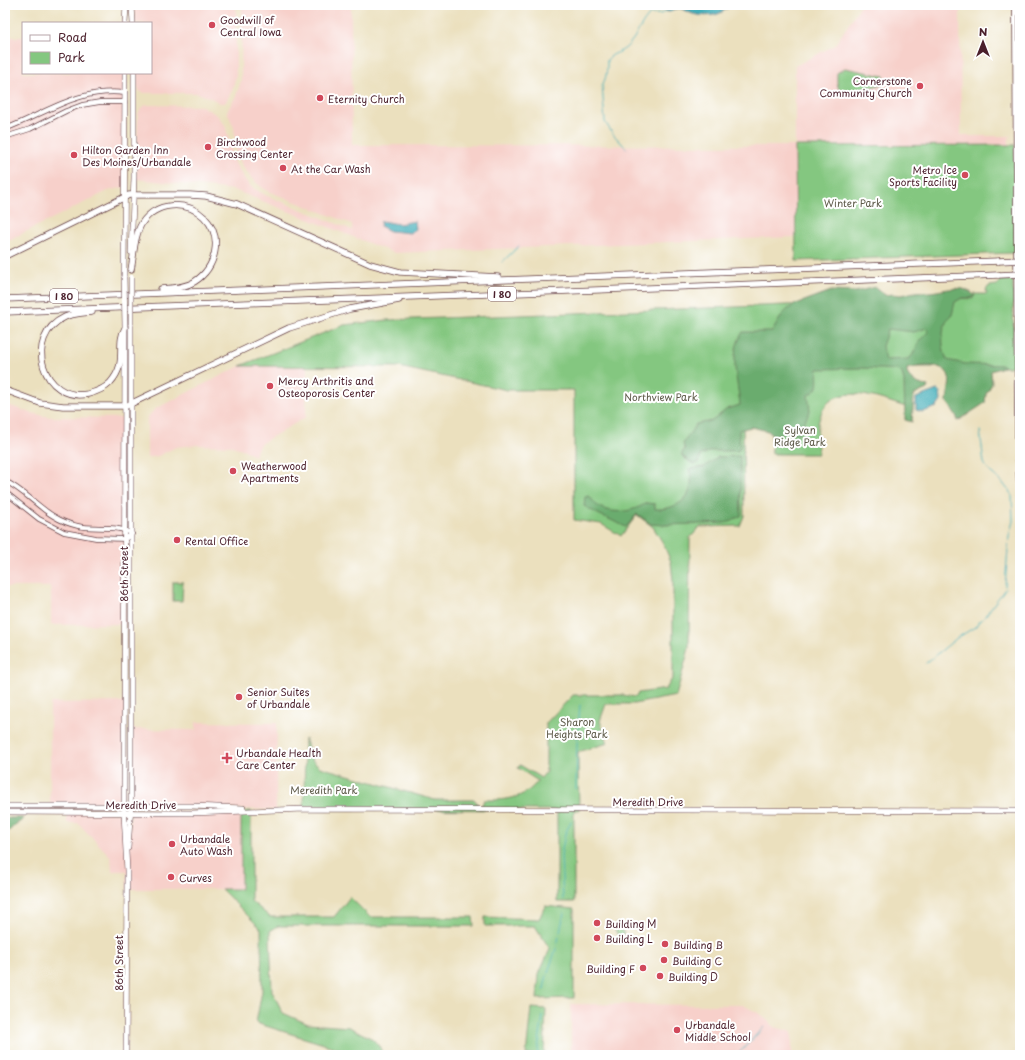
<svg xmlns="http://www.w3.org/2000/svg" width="1025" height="1060" font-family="'Playpen Sans',sans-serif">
  <rect width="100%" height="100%" fill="#fff"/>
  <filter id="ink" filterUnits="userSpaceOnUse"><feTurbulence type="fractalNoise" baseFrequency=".025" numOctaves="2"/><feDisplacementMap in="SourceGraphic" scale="8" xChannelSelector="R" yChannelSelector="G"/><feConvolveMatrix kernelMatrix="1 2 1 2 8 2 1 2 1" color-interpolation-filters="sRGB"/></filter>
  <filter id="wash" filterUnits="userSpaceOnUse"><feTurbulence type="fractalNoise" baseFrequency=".012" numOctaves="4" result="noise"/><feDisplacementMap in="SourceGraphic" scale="16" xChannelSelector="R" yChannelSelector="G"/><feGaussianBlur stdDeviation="0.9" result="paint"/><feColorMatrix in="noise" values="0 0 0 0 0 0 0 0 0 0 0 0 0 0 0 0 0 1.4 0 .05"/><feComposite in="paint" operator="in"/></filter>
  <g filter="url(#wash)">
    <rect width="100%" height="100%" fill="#ebe0be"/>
    <g fill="#f7d0ca">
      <polygon points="135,5 236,5 236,75 232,91 225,103 220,103 211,98 197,93 144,93 139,91 136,82 137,73 151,73 151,23 135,23"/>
      <polygon points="242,5 351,5 352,145 795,146 795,66 835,45 861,5 960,5 961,136 1011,136 1009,138 1009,145 795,146 795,237 394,253 234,190 136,179 138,114 141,108 146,105 153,105 202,106 217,115 225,125 235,163 243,177 250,186 265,195 352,230 352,224 265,190 252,179 242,166 236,150 234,128 227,111 236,96 241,81"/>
      <polygon points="5,37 23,37 23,73 125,73 125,187 108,191 5,242"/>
      <polygon points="240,366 307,367 306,417 260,444 254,456 245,450 232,446 197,445 176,447 158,456 147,458 147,418 155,409"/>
      <polygon points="5,404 31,413 50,417 126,418 125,624 51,625 51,587 5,587"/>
      <polygon points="125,702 124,806 50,806 50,703"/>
      <polygon points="196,722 277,723 276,810 131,806 131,729 196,730"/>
      <polygon points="67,812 124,813 127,866 131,813 241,812 241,889 127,889 127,871 112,871 111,857 78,823 67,823"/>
      <polygon points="571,1004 743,1005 760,1014 775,1027 792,1032 792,1055 571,1055"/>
    </g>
    <g fill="#84c780" stroke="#677356">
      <polygon points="845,68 884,76 886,83 853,92 840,93 837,83 837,73"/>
      <polygon points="1015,145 1015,253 796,261 795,146"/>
      <path d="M1002,280H1013L1014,364L1010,367H906V407C879,399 830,377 819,420C816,431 818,443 818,454H772L771,427H743L744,516L740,526L700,527L690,538L689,648L676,696L634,704H606L600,721L608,743L578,752L579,810H574V902H557V810L304,809L305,738L312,760L320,767L435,800H475L480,809L484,800C505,800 523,800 538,781L518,768L520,765L541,778L546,772V723L573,695H622L636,697L638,693L666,689L673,677V581L671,562L663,543L653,527L637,515L621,536L601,524L574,520V390H507L399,367L240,366L344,325L387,320L973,298L974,294H987L986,290L989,286L997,285Z"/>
      <polygon points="173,582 183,582 182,601 173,601"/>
      <polygon points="251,811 251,901 270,917 334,917 350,897 370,917 473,917 474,926 278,926 270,931 272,991 283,1013 308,1024 349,1027 373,1039 386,1055 353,1055 346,1051 256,1023 262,991 261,929 221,889 241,889 241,812"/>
      <polygon points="545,906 574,909 574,998 537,999 539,974 550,949 535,926 485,926 485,917 539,919"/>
      <polygon points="618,923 624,934 619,937 613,926"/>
      <polygon points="531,1008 546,1009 544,1055 526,1055"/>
    </g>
    <g fill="#6bac6e" stroke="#5a664c" fill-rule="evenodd">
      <path d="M875,287L885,295C891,294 895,294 900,295C905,295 911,292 916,292C919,291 922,292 925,292C940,293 962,281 975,296L972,298H962L955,302L952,315C940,324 941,348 947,360L966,364L1003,365V367L991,371L992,384L986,394L985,403L958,421L956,415L947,402C947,394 951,384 949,377C945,361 919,366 907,369V373C911,381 919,385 928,386L927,389L914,395L912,422L905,420L904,381L902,373L898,370L862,368L818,369C816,381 822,389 808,395L810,411L804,423L803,430L799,433L774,435L768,431L751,427L739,430L740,448L738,451H712L701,455L698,463L693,464L682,456V452L685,450L683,444C686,438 692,431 696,424L712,421L727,409L740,405C738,381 728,354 743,332H772L782,315L788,309L796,304L831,291L855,292ZM927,328L928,332L920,340L912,356L908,359L885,360L882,346L888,329L914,332Z"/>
      <path d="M740,456L741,516L725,523L665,525L651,524L637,514L626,527L598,514L584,506L585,497L589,496C592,499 595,504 598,506C611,515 634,512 646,503L655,504V509C679,510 698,495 689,469L704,467L718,457Z"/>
      <polygon points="5,818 23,818 23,820 16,824 7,833 7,855 5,854"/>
    </g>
    <g fill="#3aaab6" stroke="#426470">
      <path d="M666,5H730C721,17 706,17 693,14C689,13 686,10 682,9C676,7 673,12 668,12L665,10Z"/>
      <polygon points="381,221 399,224 415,221 416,229 410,233 390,231 380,226"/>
      <polygon points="937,390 940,391 941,401 937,407 923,412 916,410 916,398"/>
    </g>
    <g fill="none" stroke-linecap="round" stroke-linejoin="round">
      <g stroke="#3aaab6" stroke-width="1">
        <path d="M627,149L613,134L605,122L602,85C607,78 607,69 607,60C612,53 621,53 628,46C637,36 641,23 650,14H661L666,11"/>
        <polyline points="502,262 519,246"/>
        <polyline points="980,431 984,463 988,470 1002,482 1012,495 1013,521 1009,536 1005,586"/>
        <polyline points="926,663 957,638 975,627 985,616 1005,589"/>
        <polyline points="576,789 577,744 580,705"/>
        <polyline points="563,899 561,855 565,834 571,821"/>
        <polyline points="560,932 564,913"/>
        <path d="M544,990C546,971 556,955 559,936"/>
        <polyline points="537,1055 543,1016"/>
        <polyline points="737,1055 764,1027"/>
      </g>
    </g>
  </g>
  <g filter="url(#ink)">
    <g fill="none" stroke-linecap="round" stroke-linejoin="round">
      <g stroke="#623c41" stroke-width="5.5">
        <g id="minor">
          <polyline points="1015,5 1017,448 1020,508"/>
          <path d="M5,129C47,113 77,88 125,93"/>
          <polyline points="5,137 30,129 66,111 82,105 100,102 125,102"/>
          <path d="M5,481C33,495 45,519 78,526C95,530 117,524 132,534L125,539L96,538L64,532L39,519L5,492"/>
        </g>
      </g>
      <g stroke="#623c41" stroke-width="6">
        <g id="major">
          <polyline points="132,5 133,23"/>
          <polyline points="125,23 126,5"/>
          <polyline points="131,252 134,178 134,73"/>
          <polyline points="124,277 125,73"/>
          <polyline points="125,330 124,813 127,871 126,1055"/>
          <polyline points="5,806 191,806 243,808"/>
          <polyline points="5,812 191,813 304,809 1020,811"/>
          <polyline points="128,848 131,806 131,324"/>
        </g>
      </g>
      <g stroke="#623c41" stroke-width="7">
        <g id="highway">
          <polyline points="5,256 129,195 190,195 206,196 237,204 370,264 400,272 498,277"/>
          <path d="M131,270C134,255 134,236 142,223C156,202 186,200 204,217C224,237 216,268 194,282C184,288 172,288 161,289"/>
          <polyline points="5,299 999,261"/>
          <polyline points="5,312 999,275"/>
          <path d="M92,312C83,313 74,313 65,317C22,337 43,403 88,394C96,392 104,389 110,383C129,362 115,345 125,328"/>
          <polyline points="5,390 40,403 63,406 126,406 289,328 350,309 399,300"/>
        </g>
      </g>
      <use href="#minor" stroke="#fff" stroke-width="4"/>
      <use href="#major" stroke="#fff" stroke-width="5"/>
      <use href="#highway" stroke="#fff" stroke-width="5.5"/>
      <g stroke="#623c41" stroke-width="6" stroke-linecap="butt">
        <g id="major-bridge">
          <polyline points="124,277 125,326"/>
          <polyline points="131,277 131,324"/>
        </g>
      </g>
      <g stroke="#623c41" stroke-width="7" stroke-linecap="butt">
        <g id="highway-bridge">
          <polyline points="999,261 1020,260"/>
          <polyline points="999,275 1020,274"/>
        </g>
      </g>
      <use href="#major-bridge" stroke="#fff" stroke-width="5"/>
      <use href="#highway-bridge" stroke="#fff" stroke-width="5.5"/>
    </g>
  </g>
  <g fill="#d1495b" stroke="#fff" stroke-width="1.5">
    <circle cx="212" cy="25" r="4"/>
    <circle cx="920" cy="86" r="4"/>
    <circle cx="320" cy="98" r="4"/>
    <circle cx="208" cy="147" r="4"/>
    <circle cx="74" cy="155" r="4"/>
    <circle cx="283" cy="168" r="4"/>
    <circle cx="965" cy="175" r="4"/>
    <circle cx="270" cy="386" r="4"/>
    <circle cx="233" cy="471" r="4"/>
    <circle cx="177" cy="540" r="4"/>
    <circle cx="239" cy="697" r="4"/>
    <path d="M225 752h4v4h4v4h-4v4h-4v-4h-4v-4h4z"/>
    <circle cx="172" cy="844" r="4"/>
    <circle cx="171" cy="877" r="4"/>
    <circle cx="597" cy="923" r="4"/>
    <circle cx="597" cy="938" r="4"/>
    <circle cx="665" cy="944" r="4"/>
    <circle cx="664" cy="960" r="4"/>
    <circle cx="643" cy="968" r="4"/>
    <circle cx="660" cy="976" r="4"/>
    <circle cx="677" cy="1030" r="4"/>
  </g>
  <g text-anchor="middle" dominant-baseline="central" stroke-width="4" stroke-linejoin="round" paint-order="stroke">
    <g fill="#fff" stroke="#80626b" stroke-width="1">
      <rect x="488" y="287" width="28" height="14" rx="3"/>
      <rect x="50" y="289" width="28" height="14" rx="3"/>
    </g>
    <g font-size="9" font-weight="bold" fill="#4a1f2b">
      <text x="502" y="294">I 80</text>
      <text x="64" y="296">I 80</text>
    </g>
    <g font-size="10" fill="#4a1f2b" stroke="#fff" text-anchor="start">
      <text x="220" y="19">Goodwill of<tspan x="220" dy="12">Central Iowa</tspan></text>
      <text x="912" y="80" text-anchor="end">Cornerstone<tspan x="912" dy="12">Community Church</tspan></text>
      <text x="328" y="98">Eternity Church</text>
      <text x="216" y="141">Birchwood<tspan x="216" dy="12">Crossing Center</tspan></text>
      <text x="82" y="149">Hilton Garden Inn<tspan x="82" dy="12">Des Moines/Urbandale</tspan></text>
      <text x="291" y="168">At the Car Wash</text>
      <text x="957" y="169" text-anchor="end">Metro Ice<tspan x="957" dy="12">Sports Facility</tspan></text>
      <text x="278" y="380">Mercy Arthritis and<tspan x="278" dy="12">Osteoporosis Center</tspan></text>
      <text x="241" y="465">Weatherwood<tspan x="241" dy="12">Apartments</tspan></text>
      <text x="185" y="540">Rental Office</text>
      <text x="247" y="691">Senior Suites<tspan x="247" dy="12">of Urbandale</tspan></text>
      <text x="236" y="752">Urbandale Health<tspan x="236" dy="12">Care Center</tspan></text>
      <text x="180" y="838">Urbandale<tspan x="180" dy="12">Auto Wash</tspan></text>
      <text x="179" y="877">Curves</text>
      <text x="605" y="923">Building M</text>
      <text x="605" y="938">Building L</text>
      <text x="673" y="944">Building B</text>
      <text x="672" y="960">Building C</text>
      <text x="635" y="968" text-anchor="end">Building F</text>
      <text x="668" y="976">Building D</text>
      <text x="685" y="1024">Urbandale<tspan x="685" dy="12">Middle School</tspan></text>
    </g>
    <g font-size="10" fill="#5e5a49" stroke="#fff">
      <text x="853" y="202">Winter Park</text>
      <text x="661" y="396">Northview Park</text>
      <text x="800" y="429">Sylvan<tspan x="800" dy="12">Ridge Park</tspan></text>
      <text x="577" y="721">Sharon<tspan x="577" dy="12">Heights Park</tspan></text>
      <text x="324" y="789">Meredith Park</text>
    </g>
    <g font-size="10" fill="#4a1f2b" stroke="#fff">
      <text transform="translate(123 574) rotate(-90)">86th Street</text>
      <text x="648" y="801">Meredith Drive</text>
      <text x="141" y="804">Meredith Drive</text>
      <text transform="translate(118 963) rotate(-90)">86th Street</text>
    </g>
  </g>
  <rect width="1025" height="1060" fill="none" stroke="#fff" stroke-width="20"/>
  <rect x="22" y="22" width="130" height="52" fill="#ffffff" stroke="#b7a5aa"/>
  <rect x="30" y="35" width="20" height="6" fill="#ffffff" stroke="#b7a5aa"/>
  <text x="58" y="42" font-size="12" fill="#4a1f2b">Road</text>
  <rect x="30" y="52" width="20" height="12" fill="#84c780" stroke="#b7a5aa"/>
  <text x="58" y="62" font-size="12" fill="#4a1f2b">Park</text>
  <g transform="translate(983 42)" stroke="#ffffff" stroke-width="3" paint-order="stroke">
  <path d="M0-3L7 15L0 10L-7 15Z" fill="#4a1f2b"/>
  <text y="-6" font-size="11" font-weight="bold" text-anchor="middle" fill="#4a1f2b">N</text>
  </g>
</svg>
